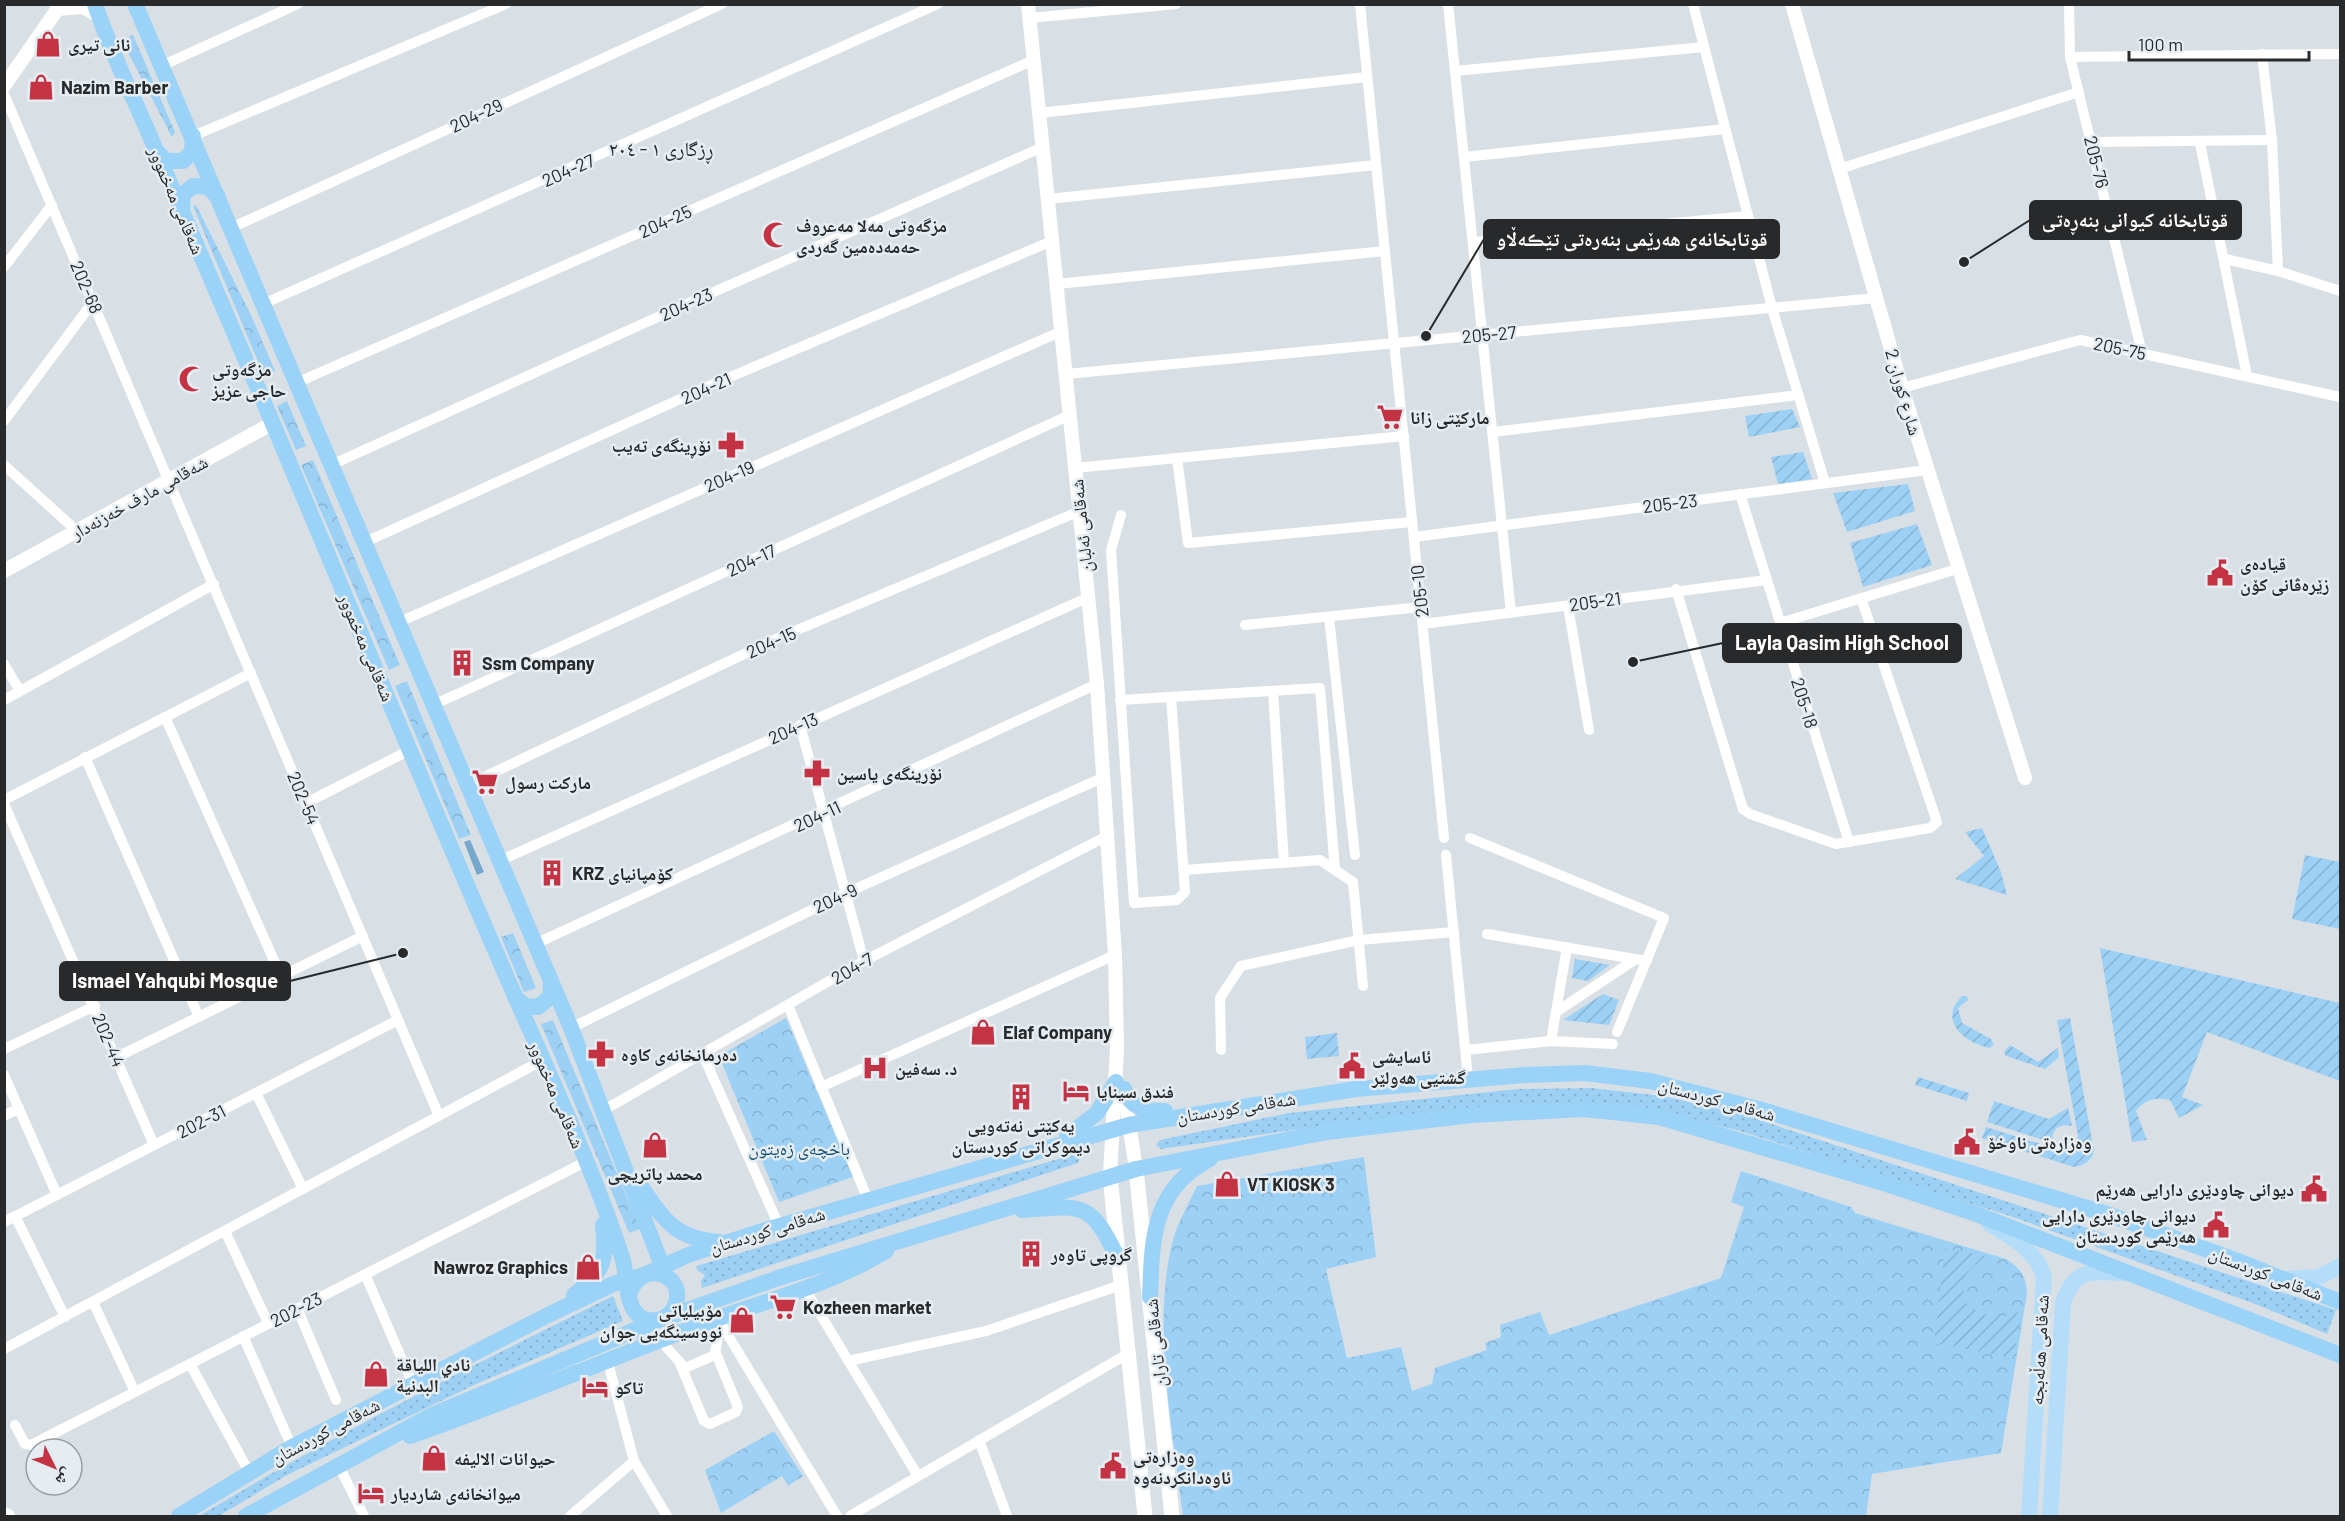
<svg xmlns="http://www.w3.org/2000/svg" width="2345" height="1521" font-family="Barlow,'Noto Naskh Arabic',sans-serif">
  <defs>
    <pattern id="grass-dots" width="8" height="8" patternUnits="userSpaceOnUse" patternTransform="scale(1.5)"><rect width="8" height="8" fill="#9dd0f5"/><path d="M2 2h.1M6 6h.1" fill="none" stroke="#87b3d2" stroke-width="1.8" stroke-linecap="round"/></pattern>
    <pattern id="forest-crowns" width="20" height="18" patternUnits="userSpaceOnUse" patternTransform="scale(1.5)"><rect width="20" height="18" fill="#9dd0f5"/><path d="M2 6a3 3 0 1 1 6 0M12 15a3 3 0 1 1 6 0" fill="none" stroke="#87b3d2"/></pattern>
    <pattern id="garden-furrows" width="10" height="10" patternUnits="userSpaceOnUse" patternTransform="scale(1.5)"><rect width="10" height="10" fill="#9dd0f5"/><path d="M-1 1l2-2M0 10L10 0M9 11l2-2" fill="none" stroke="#87b3d2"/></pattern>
  </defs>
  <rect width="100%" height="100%" fill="#d9e0e5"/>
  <g fill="url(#grass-dots)">
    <polygon points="1591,1088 1663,1096 1744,1115 2336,1310 2327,1334 2258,1305 2010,1216 1740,1131 1661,1112 1520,1105 1293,1130 1161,1149 1156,1145 1160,1140 1289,1113 1518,1089"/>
    <polygon points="1075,1154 1081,1156 1078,1163 702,1288 701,1281 705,1275 698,1271 696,1266"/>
    <path d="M613,1296L623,1321L474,1385L287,1475L219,1516H199C333,1435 473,1365 613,1296Z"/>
  </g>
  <g fill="url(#forest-crowns)">
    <polygon points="133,35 175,132 172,137 121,39"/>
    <polygon points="196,205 251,315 275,371 264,376 193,206"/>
    <polygon points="287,401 306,446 296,450 277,406"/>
    <polygon points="313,460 400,665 389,670 301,465"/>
    <polygon points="407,681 471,835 459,839 395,686"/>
    <polygon points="513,933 536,988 524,992 501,937"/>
    <polygon points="786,1018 853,1177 779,1202 719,1056"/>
    <polygon points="553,1020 640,1229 629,1233 541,1024"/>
    <path d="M1364,1157L1376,1257L1326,1269L1347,1358L1401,1347L1412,1391L1432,1384L1435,1368L1487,1350L1485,1343L1501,1337L1500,1325L1540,1312L1549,1335L1721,1278L1744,1207L1731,1202L1741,1171L1851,1207L1855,1213L2006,1259C2021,1269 2026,1275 2027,1293L2001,1453L1872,1474L1866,1516H1183C1173,1431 1151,1324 1173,1240C1178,1222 1189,1203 1197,1186Z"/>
    <polygon points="774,1431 803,1476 788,1486 782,1476 721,1513 705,1470"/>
  </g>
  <g fill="url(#garden-furrows)">
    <polygon points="1792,409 1800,427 1749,437 1745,416"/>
    <polygon points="1803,452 1812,479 1778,484 1771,457"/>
    <polygon points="1908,484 1915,511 1847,532 1833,493"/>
    <polygon points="1917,524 1932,565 1863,587 1850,543"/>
    <polygon points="1982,828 2001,872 2007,895 1955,879 1984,856 1965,832"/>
    <polygon points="2305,855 2340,862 2340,929 2292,919"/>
    <path d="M2100,948L2340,1003V1081L2207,1032L2182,1097L2203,1105L2179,1118L2170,1100C2156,1097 2145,1099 2136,1111L2147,1140L2132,1142Z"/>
    <polygon points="1575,959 1610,965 1588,981 1572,978"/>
    <polygon points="1603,994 1619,1000 1609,1025 1563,1020"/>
    <path d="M1962,996H1967L1968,1000L1958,1008L1962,1023L1991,1039L1994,1044L1990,1048C1965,1043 1937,1021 1962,996Z"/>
    <path d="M2070,1018L2094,1151C2092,1160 2084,1166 2074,1167L1982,1138L1986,1127L2063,1151L2075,1146L2078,1136L2057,1020Z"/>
    <polygon points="1337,1033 1339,1056 1307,1059 1305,1037"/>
    <polygon points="2010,1045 2038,1062 2058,1048 2059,1057 2045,1069 2006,1056 2004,1052"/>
    <polygon points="1918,1077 1969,1093 1967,1101 1915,1085"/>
    <path d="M1994,1101L2049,1119L2068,1108L2072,1126C2059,1123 2050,1130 2053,1143L1987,1122Z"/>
    <path d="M1945,1249L1987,1256C1964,1271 1959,1279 1967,1305C1987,1318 2002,1321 2023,1310L2013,1358L1934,1343Z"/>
  </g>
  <polygon fill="#75a8cc" points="470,840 484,872 477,875 464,842"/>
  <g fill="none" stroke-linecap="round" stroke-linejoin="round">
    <g stroke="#fff" stroke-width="10">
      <polyline points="1360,4 1444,838"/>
      <polyline points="1448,4 1511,613"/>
      <polyline points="1693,4 1772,308 1825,483"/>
      <polyline points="2069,4 2070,57 2142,353"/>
      <polyline points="1030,18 1176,4"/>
      <polyline points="2262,54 2272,140 2278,271"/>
      <polyline points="2070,57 2340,54"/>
      <polyline points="161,66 298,4"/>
      <polyline points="1455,71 1704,47"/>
      <polyline points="4,94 439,1116"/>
      <polyline points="1039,113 1367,77"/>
      <polyline points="193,136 506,4"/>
      <polyline points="2092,142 2272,140"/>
      <polyline points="2200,143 2247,376"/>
      <polyline points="1464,157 1725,129"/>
      <polyline points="1839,169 2079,92"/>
      <polyline points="1048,199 1376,165"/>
      <polyline points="231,228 722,4"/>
      <polyline points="1474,242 1748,216"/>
      <polyline points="2225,259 2278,271 2340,291"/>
      <polyline points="4,267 52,205"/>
      <polyline points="1057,284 1385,251"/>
      <polyline points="263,304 938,4"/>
      <polyline points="1066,374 1876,298"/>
      <polyline points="296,383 1034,60"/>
      <polyline points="1902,388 2080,340 2340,397"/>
      <polyline points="4,421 93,302"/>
      <polyline points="1493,432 1798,395"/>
      <polyline points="1177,458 1188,543 1412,522"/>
      <polyline points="4,465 77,531"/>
      <polyline points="331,465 691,302 1043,147"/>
      <polyline points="1075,468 1404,436"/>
      <polyline points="1740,494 1849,842"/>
      <polyline points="1121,515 1111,550 1134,903 1177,900 1185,892 1171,697"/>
      <polyline points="1414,537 1927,470"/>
      <polyline points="363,543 711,385 1052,241"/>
      <polyline points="1676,589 1743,809 1750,814 1836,844 1930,828 1937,822 1861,598"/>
      <polyline points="1568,606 1589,730"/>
      <polyline points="1329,617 1355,855"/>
      <polyline points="397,623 1062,331"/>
      <polyline points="1780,623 1957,569"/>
      <polyline points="1423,624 1767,580"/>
      <polyline points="1245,625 1421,607"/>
      <polyline points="4,664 20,691"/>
      <polyline points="1273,691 1284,863"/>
      <polyline points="4,700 214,584"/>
      <polyline points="1120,700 1320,688 1335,870"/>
      <polyline points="433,705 1070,415"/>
      <polyline points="165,717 281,976"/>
      <polyline points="800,725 864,961"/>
      <polyline points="85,757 199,1017"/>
      <polyline points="467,785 778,638 1080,511"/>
      <polyline points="4,800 251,673"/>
      <polyline points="306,803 410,750"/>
      <polyline points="4,804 154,1145"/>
      <polyline points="1470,838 1664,918 1617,1032"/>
      <polyline points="1446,855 1468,1078"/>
      <polyline points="499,861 1089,597"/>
      <polyline points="1184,870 1320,860 1353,882 1363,986"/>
      <polyline points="1487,934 1647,961"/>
      <polyline points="535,944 1097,684"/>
      <polyline points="788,1005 868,1200"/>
      <polyline points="1556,1012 1636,959"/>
      <polyline points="571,1028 844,894 1104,777"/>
      <polyline points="1551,1041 1567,947"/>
      <polyline points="4,1049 95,1006"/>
      <polyline points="1221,1050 1220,998 1241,966 1359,940 1454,932"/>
      <polyline points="1466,1050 1551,1041 1613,1044"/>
      <polyline points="703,1055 779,1226"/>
      <polyline points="117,1057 363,936"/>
      <polyline points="4,1075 57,1195"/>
      <polyline points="821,1087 1115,955"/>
      <polyline points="256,1093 303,1189"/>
      <polyline points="604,1110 864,961 1107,836"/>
      <polyline points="4,1116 19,1108"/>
      <polyline points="15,1216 65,1317"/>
      <polyline points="4,1222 398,1020"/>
      <polyline points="225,1231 268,1323"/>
      <polyline points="365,1274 413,1385"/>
      <polyline points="805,1289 918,1476"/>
      <polyline points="93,1302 135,1392"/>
      <polyline points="297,1308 336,1400"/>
      <polyline points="720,1317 723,1327 837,1516"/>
      <polyline points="243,1336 292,1447"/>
      <polyline points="660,1340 685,1368 715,1355 720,1321"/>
      <polyline points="4,1349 543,1060"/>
      <polyline points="607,1359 634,1461 667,1516"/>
      <polyline points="679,1361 704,1421 710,1424 736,1412 738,1407 715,1351"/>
      <polyline points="848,1361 986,1331 1121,1285"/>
      <polyline points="190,1364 249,1472"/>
      <polyline points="15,1425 25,1444 31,1445 585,1162"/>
      <polyline points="979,1440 1007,1516"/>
      <polyline points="339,1466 364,1516"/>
      <polyline points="570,1516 634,1461"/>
      <polyline points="850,1516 1129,1353"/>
    </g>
    <g stroke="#fff" stroke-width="14">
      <polyline points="1028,4 1097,684 1115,955 1117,1048 1110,1176"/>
      <polyline points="1792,4 1902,388 2025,778"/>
      <polyline points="57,9 83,7 99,16"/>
      <polyline points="4,86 61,4"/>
      <polyline points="4,571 273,423"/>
      <polyline points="1124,1092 1136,1169"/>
      <polyline points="4,1514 8,1516"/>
    </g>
    <g stroke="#fff" stroke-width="15">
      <polyline points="1136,1169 1172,1516"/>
      <polyline points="1110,1176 1145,1516"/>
    </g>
    <g stroke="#b4ddf9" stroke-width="16">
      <path d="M1989,1223C2010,1237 2038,1251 2044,1278L2029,1516"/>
      <polyline points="2286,1279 2319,1277 2340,1266"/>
      <path d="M2050,1516L2063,1303C2076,1265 2092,1273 2128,1273"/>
    </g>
    <g stroke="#9bd2f7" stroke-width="16">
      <path d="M95,4C110,51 133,96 152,141C188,226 225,312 262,398C354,615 442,833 538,1048C568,1116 599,1187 622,1257C627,1272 626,1299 634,1310C644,1327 671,1322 676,1303C685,1273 641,1259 630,1293"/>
      <polyline points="135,4 571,1028 666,1276"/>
      <polyline points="157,152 166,161 183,161 192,152 193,136"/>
      <polyline points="182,210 183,194 193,186 208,187 218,197"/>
      <polyline points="515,997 525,1006 538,1007 550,997 551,983"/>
      <path d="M1124,1089C1131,1109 1146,1111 1165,1111"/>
      <polyline points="1067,1136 1097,1113 1116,1082"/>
      <path d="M636,1180C663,1216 670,1238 719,1242"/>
      <path d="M1022,1210C1080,1206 1090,1199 1117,1257"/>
      <path d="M574,1295C604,1272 607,1261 603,1225"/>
      <path d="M1150,1297C1152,1239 1152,1189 1210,1159"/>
      <path d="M410,1436C508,1402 603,1361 700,1325C763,1301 828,1286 886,1251"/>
      <polyline points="179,1516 292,1447 546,1316 613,1284 644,1275 688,1255 759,1232 1129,1125 1356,1089 1525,1075 1585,1073 1650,1081 1762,1110 2107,1214 2238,1261 2340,1302"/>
      <polyline points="246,1516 430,1416 659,1320 778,1278 1136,1169 1327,1132 1472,1115 1584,1109 1659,1117 1880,1182 1976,1214 2340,1355"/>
    </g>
  </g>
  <defs>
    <g id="shop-bare" transform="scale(2.07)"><path d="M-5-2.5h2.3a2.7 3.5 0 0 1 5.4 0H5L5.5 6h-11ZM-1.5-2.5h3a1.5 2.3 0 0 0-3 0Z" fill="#c33344" stroke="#e6edf2" stroke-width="2.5" paint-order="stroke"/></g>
    <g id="mosque-bare" transform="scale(2.07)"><path d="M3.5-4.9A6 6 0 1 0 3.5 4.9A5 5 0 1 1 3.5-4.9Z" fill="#c33344" stroke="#e6edf2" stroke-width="2.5" paint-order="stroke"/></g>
    <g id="supermarket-bare" transform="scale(2.07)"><path d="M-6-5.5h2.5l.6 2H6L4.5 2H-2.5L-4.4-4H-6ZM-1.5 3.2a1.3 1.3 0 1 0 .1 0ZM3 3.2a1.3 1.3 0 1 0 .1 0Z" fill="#c33344" stroke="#e6edf2" stroke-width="2.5" paint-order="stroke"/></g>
    <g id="pharmacy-bare" transform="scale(2.07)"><path d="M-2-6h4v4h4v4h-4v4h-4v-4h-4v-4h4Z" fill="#c33344" stroke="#e6edf2" stroke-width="2.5" paint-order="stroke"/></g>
    <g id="civic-bare" transform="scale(2.07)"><path d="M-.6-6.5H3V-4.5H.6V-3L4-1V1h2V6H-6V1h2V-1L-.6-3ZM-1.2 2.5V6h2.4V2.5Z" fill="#c33344" stroke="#e6edf2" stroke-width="2.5" paint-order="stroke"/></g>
    <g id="building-bare" transform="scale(2.07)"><path d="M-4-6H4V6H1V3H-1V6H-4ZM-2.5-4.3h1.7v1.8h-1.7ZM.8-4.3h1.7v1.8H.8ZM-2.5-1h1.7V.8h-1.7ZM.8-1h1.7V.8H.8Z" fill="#c33344" stroke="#e6edf2" stroke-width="2.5" paint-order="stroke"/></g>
    <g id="hospital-bare" transform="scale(2.07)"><path d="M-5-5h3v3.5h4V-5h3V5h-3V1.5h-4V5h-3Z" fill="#c33344" stroke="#e6edf2" stroke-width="2.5" paint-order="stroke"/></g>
    <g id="hotel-bare" transform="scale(2.07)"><path d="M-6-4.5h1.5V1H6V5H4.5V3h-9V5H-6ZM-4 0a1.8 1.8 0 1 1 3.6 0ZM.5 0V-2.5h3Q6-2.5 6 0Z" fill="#c33344" stroke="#e6edf2" stroke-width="2.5" paint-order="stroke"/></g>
  </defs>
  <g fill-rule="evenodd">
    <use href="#shop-bare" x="48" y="44"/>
    <use href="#shop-bare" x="41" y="87"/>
    <use href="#mosque-bare" x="776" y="235"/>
    <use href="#mosque-bare" x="192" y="379"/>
    <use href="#supermarket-bare" x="1390" y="417"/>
    <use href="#pharmacy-bare" x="731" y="445"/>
    <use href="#civic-bare" x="2220" y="573"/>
    <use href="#building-bare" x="462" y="663"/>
    <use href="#pharmacy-bare" x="817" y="773"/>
    <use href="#supermarket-bare" x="485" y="782"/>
    <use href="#building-bare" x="552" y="873"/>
    <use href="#shop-bare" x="983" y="1032"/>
    <use href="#pharmacy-bare" x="601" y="1054"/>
    <use href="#civic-bare" x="1352" y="1066"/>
    <use href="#hospital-bare" x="875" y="1068"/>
    <use href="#hotel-bare" x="1076" y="1091"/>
    <use href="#building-bare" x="1021" y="1097"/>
    <use href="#civic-bare" x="1967" y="1142"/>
    <use href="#shop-bare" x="655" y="1145"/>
    <use href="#shop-bare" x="1227" y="1184"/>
    <use href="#civic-bare" x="2314" y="1189"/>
    <use href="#civic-bare" x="2216" y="1225"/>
    <use href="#building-bare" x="1031" y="1254"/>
    <use href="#shop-bare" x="588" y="1267"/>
    <use href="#supermarket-bare" x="783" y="1307"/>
    <use href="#shop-bare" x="742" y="1320"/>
    <use href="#shop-bare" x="376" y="1374"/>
    <use href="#hotel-bare" x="595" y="1387"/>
    <use href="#shop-bare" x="434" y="1458"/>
    <use href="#civic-bare" x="1113" y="1466"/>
    <use href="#hotel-bare" x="371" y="1493"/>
  </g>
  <g text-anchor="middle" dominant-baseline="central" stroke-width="5" stroke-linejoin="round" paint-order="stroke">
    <g font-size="18" font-weight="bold" fill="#27292b" stroke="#e6edf2" text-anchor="start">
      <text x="68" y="44">نانی تیری</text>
      <text x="61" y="87">Nazim Barber</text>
      <text x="796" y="225">مزگەوتی مەلا مەعروف<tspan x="796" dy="21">حەمەدەمین گەردی</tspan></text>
      <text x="212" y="369">مزگەوتی<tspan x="212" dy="21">حاجی عزیز</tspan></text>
      <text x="1410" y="417">مارکێتی زانا</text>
      <text x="711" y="445" text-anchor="end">نۆڕینگەی تەیب</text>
      <text x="2240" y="563">قیادەی<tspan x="2240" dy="21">زێرەڤانی کۆن</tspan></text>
      <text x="482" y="663">Ssm Company</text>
      <text x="837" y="773">نۆرینگەی یاسین</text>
      <text x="505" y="782">مارکت رسول</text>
      <text x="572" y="873">KRZ كۆمپانیای</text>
      <text x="1003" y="1032">Elaf Company</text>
      <text x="621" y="1054">دەرمانخانەی کاوە</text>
      <text x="1372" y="1056">ئاسایشی<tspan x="1372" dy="21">گشتیی هەولێر</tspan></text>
      <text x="895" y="1068">د. سەفین</text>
      <text x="1096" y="1091">فندق سينايا</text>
      <text x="1021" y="1125" text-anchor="middle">یه‌كێتی نه‌ته‌ویی<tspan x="1021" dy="21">دیموكراتی كوردستان</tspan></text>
      <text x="1987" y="1142">وەزارەتی ناوخۆ</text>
      <text x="655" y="1173" text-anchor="middle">محمد پاتریچی</text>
      <text x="1247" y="1184">VT KIOSK 3</text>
      <text x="2294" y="1189" text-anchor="end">دیوانی چاودێری دارایی هەرێم</text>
      <text x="2196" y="1215" text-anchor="end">دیوانی چاودێری دارایی<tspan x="2196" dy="21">هەرێمی کوردستان</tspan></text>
      <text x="1051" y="1254">گروپی تاوەر</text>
      <text x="568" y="1267" text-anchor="end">Nawroz Graphics</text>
      <text x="803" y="1307">Kozheen market</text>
      <text x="722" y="1310" text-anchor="end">مۆبیلیاتی<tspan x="722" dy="21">نووسینگەیی جوان</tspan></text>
      <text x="396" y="1364">نادي اللياقة<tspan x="396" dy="21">البدنية</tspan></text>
      <text x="615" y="1387">تاكو</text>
      <text x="1133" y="1456">وەزارەتی<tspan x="1133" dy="21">ئاوەدانکردنەوە</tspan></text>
      <text x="454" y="1458">حيوانات الاليفه</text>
      <text x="391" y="1493">میوانخانەی شاردیار</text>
    </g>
    <g font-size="18" fill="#27292b" stroke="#e6edf2">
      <text transform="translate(476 115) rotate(-25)">204-29</text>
      <text transform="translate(2097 162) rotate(76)">205-76</text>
      <text transform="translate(568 170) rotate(-24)">204-27</text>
      <text transform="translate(177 200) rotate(67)">شەقامی مەخموور</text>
      <text transform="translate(665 221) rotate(-24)">204-25</text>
      <text transform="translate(87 287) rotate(67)">202-68</text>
      <text transform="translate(686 304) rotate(-24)">204-23</text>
      <text transform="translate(1489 334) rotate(-5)">205-27</text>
      <text transform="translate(2120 348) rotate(12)">205-75</text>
      <text transform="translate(706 388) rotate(-24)">204-21</text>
      <text transform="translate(1904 392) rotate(74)">شارع كوران 2</text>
      <text transform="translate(729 476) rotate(-24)">204-19</text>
      <text transform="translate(139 497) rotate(-29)">شەقامی مارف خەزنەدار</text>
      <text transform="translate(1670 503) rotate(-7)">205-23</text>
      <text transform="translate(1081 526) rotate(-96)">شەقامی ئەلبان</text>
      <text transform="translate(751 560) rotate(-25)">204-17</text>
      <text transform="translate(1419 591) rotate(-96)">205-10</text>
      <text transform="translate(1595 601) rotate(-8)">205-21</text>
      <text transform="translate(771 642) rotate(-24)">204-15</text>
      <text transform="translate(367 647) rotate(67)">شەقامی مەخموور</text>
      <text transform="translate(1805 703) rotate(73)">205-18</text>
      <text transform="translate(793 728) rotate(-24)">204-13</text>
      <text transform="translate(304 798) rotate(67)">202-54</text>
      <text transform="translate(817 816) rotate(-25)">204-11</text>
      <text transform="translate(835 898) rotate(-25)">204-9</text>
      <text transform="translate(852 968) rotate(-30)">204-7</text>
      <text transform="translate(109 1040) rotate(67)">202-44</text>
      <text transform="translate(557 1094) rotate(67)">شەقامی مەخموور</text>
      <text transform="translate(1717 1099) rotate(15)">شەقامی کوردستان</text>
      <text transform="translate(1236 1107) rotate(-9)">شەقامی کوردستان</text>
      <text transform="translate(201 1121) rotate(-27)">202-31</text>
      <text transform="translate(767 1230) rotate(-17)">شەقامی کوردستان</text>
      <text transform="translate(2266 1273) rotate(21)">شەقامی کوردستان</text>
      <text transform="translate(296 1309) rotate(-27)">202-23</text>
      <text transform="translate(1155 1343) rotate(-96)">شەقامی تاران</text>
      <text transform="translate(2039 1350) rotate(-87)">شەقامی هەڵەبجە</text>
      <text transform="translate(325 1431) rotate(-28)">شەقامی کوردستان</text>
    </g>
    <g font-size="18" fill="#0f4d71" stroke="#e6edf2">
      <text x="799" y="1148">باخچەی زەیتون</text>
    </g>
    <g font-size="20" fill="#252a2e" stroke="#e6edf2">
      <text x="661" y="148">ڕزگاری ١ - ٢٠٤</text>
    </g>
  </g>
  <path fill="none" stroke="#27292b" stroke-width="2" d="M1964 262L2030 220M1426 336L1484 239M1633 662L1723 643M403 953L290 981"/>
  <g fill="#27292b" stroke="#e6edf2" stroke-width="2">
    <circle cx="1964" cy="262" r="6"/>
    <circle cx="1426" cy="336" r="6"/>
    <circle cx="1633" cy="662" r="6"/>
    <circle cx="403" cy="953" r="6"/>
  </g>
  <g fill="#27292b" stroke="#27292b" stroke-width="2">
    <rect x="2030" y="201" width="211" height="38" rx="6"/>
    <rect x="1484" y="220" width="295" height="38" rx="6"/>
    <rect x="1723" y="624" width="238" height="38" rx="6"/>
    <rect x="60" y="962" width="230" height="38" rx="6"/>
  </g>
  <g font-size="20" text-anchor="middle" font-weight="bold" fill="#fff">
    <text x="2135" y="227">قوتابخانە کیوانی بنەڕەتی</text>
    <text x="1632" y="246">قوتابخانەی هەرێمی بنەرەتی تێڪەڵاو</text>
    <text x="1842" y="650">Layla Qasim High School</text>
    <text x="175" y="988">Ismael Yahqubi Mosque</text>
  </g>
  <rect width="2345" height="1521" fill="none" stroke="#27292b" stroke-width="12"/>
  <g transform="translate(54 1467) rotate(133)"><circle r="28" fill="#e6edf2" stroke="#9a9fa2" stroke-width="1.5"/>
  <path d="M0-4.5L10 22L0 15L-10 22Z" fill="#c33344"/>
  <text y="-9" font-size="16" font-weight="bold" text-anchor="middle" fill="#27292b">ش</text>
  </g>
  <path d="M2129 51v9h180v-9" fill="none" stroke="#27292b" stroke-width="3"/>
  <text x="2138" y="51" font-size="18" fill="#27292b" stroke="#e6edf2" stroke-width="4.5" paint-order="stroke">100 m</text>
</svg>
